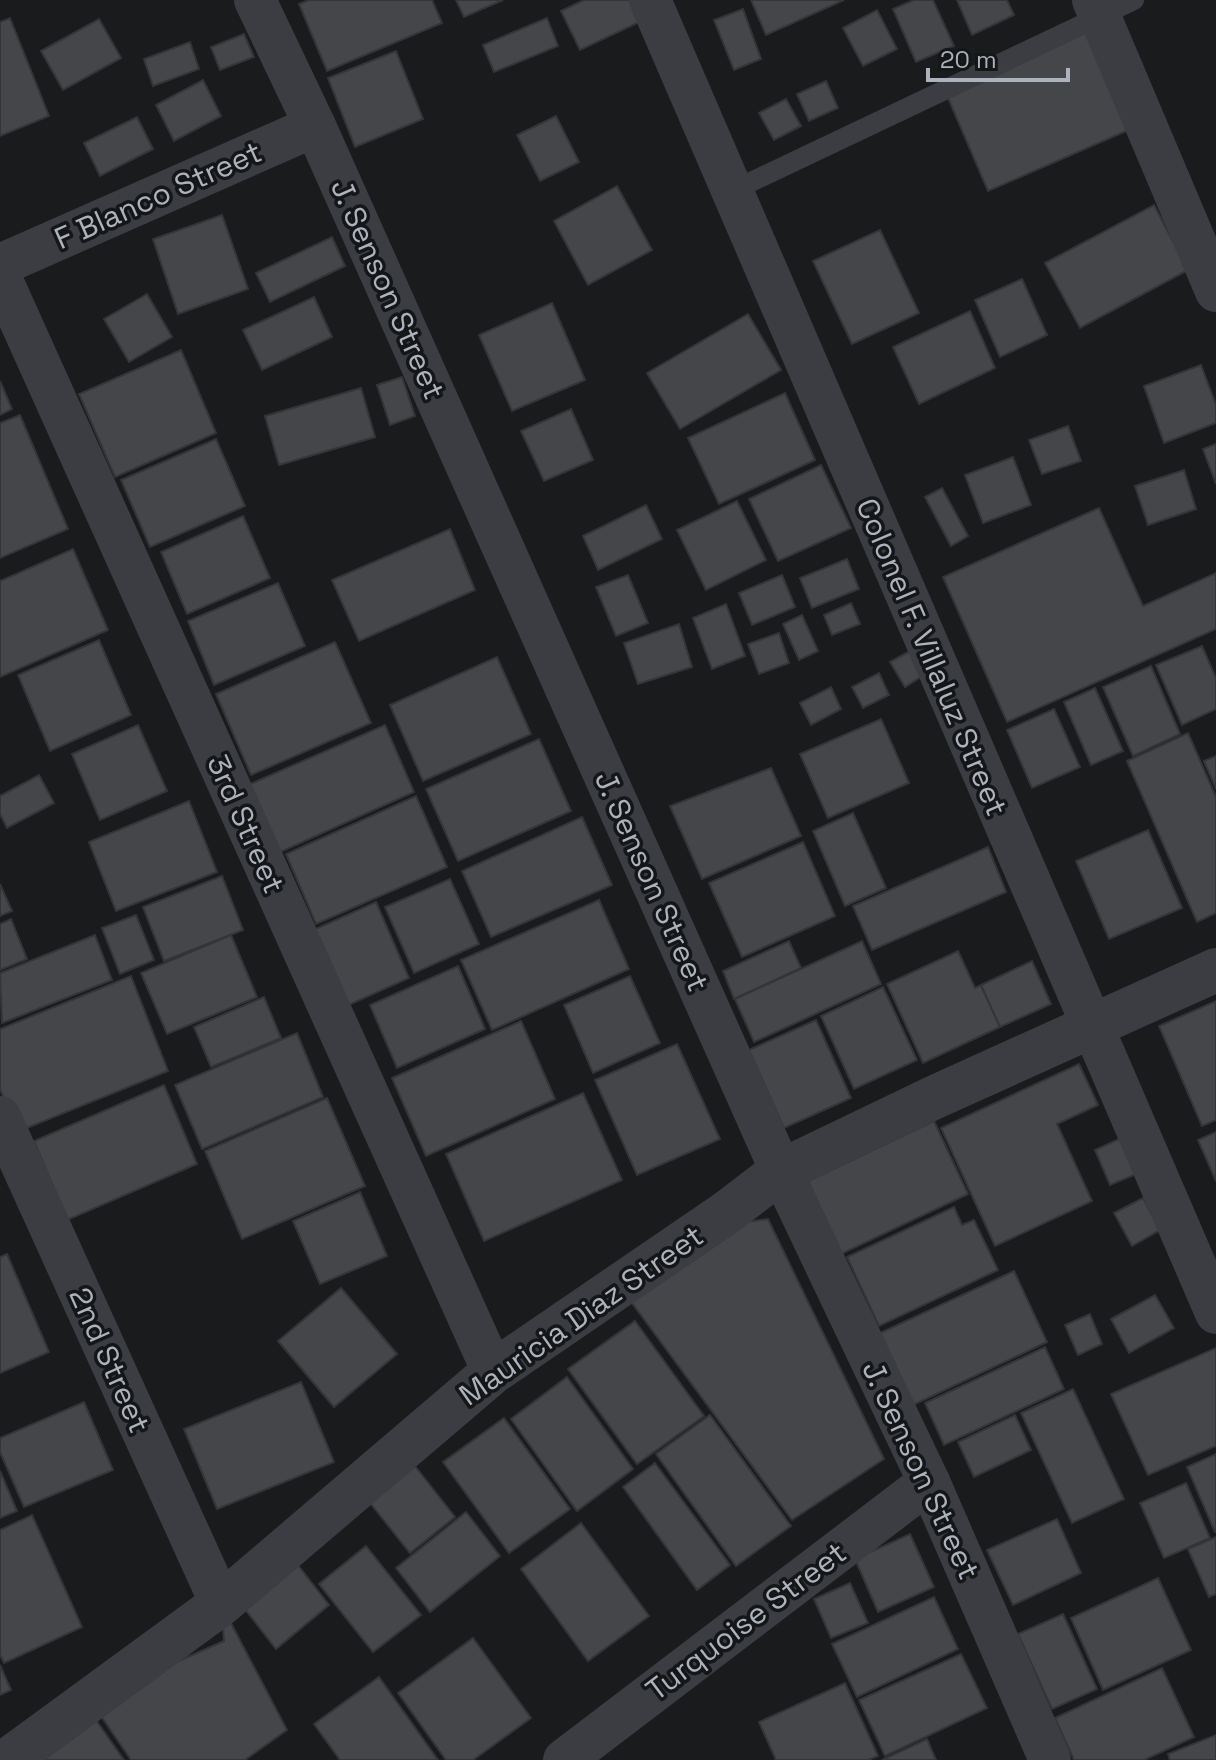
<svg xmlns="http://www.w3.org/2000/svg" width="1216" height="1760" font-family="'Space Grotesk',sans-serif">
  <rect width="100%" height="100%" fill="#1a1b1d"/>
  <g fill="#44464a" stroke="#343539" stroke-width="2">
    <polygon points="309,0 432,0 442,23 327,71 299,4"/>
    <polygon points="456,0 503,0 464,17"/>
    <polygon points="584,0 644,0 652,16 580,50 561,11"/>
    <polygon points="751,0 844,0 766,35"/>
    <polygon points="914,0 933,0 954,46 916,62 893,9"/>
    <polygon points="957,0 1007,0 1014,15 972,35"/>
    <polygon points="743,9 761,59 734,70 714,20"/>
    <polygon points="877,10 897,49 863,66 843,28"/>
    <polygon points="10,18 49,116 0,136 0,22"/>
    <polygon points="547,18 558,46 494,72 483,45"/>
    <polygon points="99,19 121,58 63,90 41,51"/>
    <polygon points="1089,29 1131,129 988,191 945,91"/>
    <polygon points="244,34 254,57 220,70 211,47"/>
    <polygon points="190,42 199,69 153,86 144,59"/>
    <polygon points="396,51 423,119 355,147 328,78"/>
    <polygon points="203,80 221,116 174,141 156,105"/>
    <polygon points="826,81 838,108 809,121 797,94"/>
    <polygon points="786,99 801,126 774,140 759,113"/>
    <polygon points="556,116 579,162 540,181 517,135"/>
    <polygon points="137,117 153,149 100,176 84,143"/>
    <polygon points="617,186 652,250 588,285 554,221"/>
    <polygon points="1154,205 1188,270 1080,328 1045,263"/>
    <polygon points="222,215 248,289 178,314 153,239"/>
    <polygon points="880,230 919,313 852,344 813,261"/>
    <polygon points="332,237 345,266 270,302 256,273"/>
    <polygon points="1022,279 1047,335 1000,357 975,300"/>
    <polygon points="147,294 172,337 129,362 104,319"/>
    <polygon points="314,297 332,337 262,370 243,330"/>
    <polygon points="552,303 585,380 512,411 479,335"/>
    <polygon points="970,311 995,368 919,404 893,347"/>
    <polygon points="748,314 781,370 680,429 647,373"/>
    <polygon points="181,350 216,433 115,477 79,394"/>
    <polygon points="1201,365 1216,405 1216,423 1164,443 1144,386"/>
    <polygon points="402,377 415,416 390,425 377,385"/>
    <polygon points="0,381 12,409 0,415"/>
    <polygon points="361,388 375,437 279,465 265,416"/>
    <polygon points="785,393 815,460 719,504 688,438"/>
    <polygon points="571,409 593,460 544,481 521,431"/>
    <polygon points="20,415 68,529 0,558 0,423"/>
    <polygon points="1068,426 1081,461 1042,474 1029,440"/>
    <polygon points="216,439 245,506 150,547 121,480"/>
    <polygon points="1216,444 1216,484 1203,449"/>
    <polygon points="1013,457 1031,505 983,523 965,475"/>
    <polygon points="821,465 851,528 778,561 749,499"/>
    <polygon points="1184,470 1196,509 1148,525 1135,486"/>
    <polygon points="942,488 968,536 951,546 925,497"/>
    <polygon points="737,501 766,560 706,590 677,530"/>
    <polygon points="646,505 662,539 598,570 583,536"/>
    <polygon points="1099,508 1143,606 1216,573 1216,629 1007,722 943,577"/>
    <polygon points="243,516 270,578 187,614 161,552"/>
    <polygon points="450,529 475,590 359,641 332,580"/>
    <polygon points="73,549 108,630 0,677 0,581"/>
    <polygon points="847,559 859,589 812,608 800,578"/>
    <polygon points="628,575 648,623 616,636 596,587"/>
    <polygon points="782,575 795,607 752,625 739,593"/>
    <polygon points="278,583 305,646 214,685 188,621"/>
    <polygon points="851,603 860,624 832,635 824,615"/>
    <polygon points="726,604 745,656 712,669 693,618"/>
    <polygon points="802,615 818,651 799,660 783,624"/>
    <polygon points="679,624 692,667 638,684 624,643"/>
    <polygon points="779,633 789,663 759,674 748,644"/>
    <polygon points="99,640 131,715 50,751 18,675"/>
    <polygon points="335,642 371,723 251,775 216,694"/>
    <polygon points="1202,646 1216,678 1216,709 1182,725 1156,665"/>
    <polygon points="910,651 924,675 905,687 890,662"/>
    <polygon points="497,657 531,734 423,781 390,705"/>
    <polygon points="1151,666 1180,734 1133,756 1103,687"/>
    <polygon points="879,673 889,695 863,708 852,687"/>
    <polygon points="831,687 841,709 811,725 800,703"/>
    <polygon points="1095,688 1123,751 1091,765 1064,702"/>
    <polygon points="1054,709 1080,767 1032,788 1007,730"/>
    <polygon points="881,719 909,783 828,818 800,754"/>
    <polygon points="138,725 167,791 100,820 72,754"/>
    <polygon points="385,725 414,792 278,853 248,785"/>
    <polygon points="1188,733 1216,797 1216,913 1197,922 1127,761"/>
    <polygon points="539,739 571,811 458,861 426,789"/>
    <polygon points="1216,756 1216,789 1204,761"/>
    <polygon points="771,768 801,836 702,879 670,806"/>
    <polygon points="39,775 54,803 7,828 0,814 0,796"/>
    <polygon points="416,796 447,867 316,924 286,854"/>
    <polygon points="189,801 217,872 116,911 89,842"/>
    <polygon points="853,813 886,888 845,906 813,831"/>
    <polygon points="582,817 612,885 491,937 462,871"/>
    <polygon points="1148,830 1182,908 1109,939 1076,861"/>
    <polygon points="803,842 835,916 742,957 709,883"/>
    <polygon points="988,847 1006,892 872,950 853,906"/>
    <polygon points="222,876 243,930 164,961 143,907"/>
    <polygon points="450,879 479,944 414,973 385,907"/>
    <polygon points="0,884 12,911 0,916"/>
    <polygon points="599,900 629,969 492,1030 461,960"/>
    <polygon points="376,902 409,978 344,1007 311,931"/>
    <polygon points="136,915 154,960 120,974 102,928"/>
    <polygon points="11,919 27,959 0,970 0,924"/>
    <polygon points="95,935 112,980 2,1023 0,973"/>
    <polygon points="231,935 257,997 167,1034 141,973"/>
    <polygon points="789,941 801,968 734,999 723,971"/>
    <polygon points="862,941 881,984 754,1042 735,999"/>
    <polygon points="958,951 975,988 981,985 1000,1027 923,1063 887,984"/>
    <polygon points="1032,961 1051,1004 1000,1027 981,985"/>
    <polygon points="458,966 485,1029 397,1068 370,1005"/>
    <polygon points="131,976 168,1071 17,1132 0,1089 0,1029"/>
    <polygon points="630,976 660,1043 593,1073 564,1005"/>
    <polygon points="883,987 917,1060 854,1089 821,1016"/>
    <polygon points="264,997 281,1038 211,1067 194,1027"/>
    <polygon points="1216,1001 1216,1120 1202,1126 1159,1026"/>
    <polygon points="816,1020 851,1098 784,1128 749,1050"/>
    <polygon points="521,1021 555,1099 426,1156 392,1078"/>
    <polygon points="297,1033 323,1097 202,1149 175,1085"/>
    <polygon points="677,1044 720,1139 637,1175 595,1080"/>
    <polygon points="1079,1064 1098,1105 1057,1124 1092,1201 995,1246 941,1128"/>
    <polygon points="164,1085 197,1164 67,1220 34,1141"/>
    <polygon points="583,1093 622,1180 484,1241 446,1154"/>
    <polygon points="327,1098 365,1186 242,1239 205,1151"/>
    <polygon points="934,1121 968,1194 841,1254 808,1181"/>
    <polygon points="1216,1132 1216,1181 1198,1140"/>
    <polygon points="1130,1134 1146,1170 1110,1185 1095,1150"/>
    <polygon points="360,1192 387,1256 320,1284 293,1221"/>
    <polygon points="1143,1198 1160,1230 1132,1246 1114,1213"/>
    <polygon points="954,1207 962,1225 974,1220 998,1270 879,1326 847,1257"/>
    <polygon points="768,1219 884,1459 792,1520 629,1299 724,1225"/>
    <polygon points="7,1254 49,1352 0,1373 0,1257"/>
    <polygon points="1014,1271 1047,1342 913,1405 880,1333"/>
    <polygon points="341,1288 397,1354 334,1407 278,1341"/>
    <polygon points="1155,1295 1174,1328 1129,1353 1111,1319"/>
    <polygon points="1090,1314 1102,1344 1078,1355 1065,1325"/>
    <polygon points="635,1321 704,1416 637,1464 568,1369"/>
    <polygon points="1045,1347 1064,1389 944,1445 925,1403"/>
    <polygon points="1216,1348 1216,1446 1148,1475 1111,1394"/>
    <polygon points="567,1377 633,1469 577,1511 511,1419"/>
    <polygon points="301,1382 334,1462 217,1509 184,1429"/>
    <polygon points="1073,1389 1124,1499 1072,1523 1021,1413"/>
    <polygon points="84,1402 113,1470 24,1507 0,1452 0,1438"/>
    <polygon points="710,1415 791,1526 736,1566 656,1454"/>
    <polygon points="1015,1415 1031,1450 974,1477 958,1442"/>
    <polygon points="504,1418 570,1509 509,1553 443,1462"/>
    <polygon points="1216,1454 1216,1532 1215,1532 1187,1467"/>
    <polygon points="655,1463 730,1565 697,1590 623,1487"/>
    <polygon points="415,1466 455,1517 410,1553 370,1503"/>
    <polygon points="0,1471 17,1511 0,1518"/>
    <polygon points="1186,1483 1210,1538 1164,1558 1140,1503"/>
    <polygon points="466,1512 500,1556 430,1612 396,1568"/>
    <polygon points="32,1515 82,1627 4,1663 0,1655 0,1530"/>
    <polygon points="1057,1519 1081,1573 1013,1605 987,1550"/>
    <polygon points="581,1523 649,1616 588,1661 521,1569"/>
    <polygon points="910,1534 934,1587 878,1612 855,1559"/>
    <polygon points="1216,1537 1216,1594 1209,1597 1188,1549"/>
    <polygon points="366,1546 421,1615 373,1652 319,1584"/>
    <polygon points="291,1556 329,1605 276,1649 237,1599"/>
    <polygon points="1158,1578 1191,1650 1103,1690 1071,1618"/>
    <polygon points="850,1583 868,1623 831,1638 814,1599"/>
    <polygon points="934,1597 958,1649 857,1697 832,1644"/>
    <polygon points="221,1604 287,1730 245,1760 131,1760 90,1700 224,1641"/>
    <polygon points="1063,1614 1097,1689 1052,1709 1018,1634"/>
    <polygon points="473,1638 531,1718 473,1760 446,1760 398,1693"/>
    <polygon points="961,1654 987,1708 885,1756 859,1700"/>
    <polygon points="0,1665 11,1690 0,1695"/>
    <polygon points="1162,1668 1194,1737 1144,1760 1074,1760 1055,1718"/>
    <polygon points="379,1677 438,1760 340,1760 314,1724"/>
    <polygon points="845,1683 878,1756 868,1760 776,1760 759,1722"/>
    <polygon points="91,1713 124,1760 26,1760"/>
    <polygon points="1216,1735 1216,1760 1170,1760 1168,1754"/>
    <polygon points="927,1739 936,1760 882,1760"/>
  </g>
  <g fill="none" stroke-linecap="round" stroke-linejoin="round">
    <polyline stroke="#3b3d42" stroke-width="20" points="732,191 1134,0"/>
    <g stroke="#3b3d42" stroke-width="42">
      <polyline points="255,0 315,126 781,1171 929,1482 1050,1760"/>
      <polyline points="650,0 1216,1313"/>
      <polyline points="1093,0 1216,291"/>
      <polyline points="0,265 315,126"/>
      <polyline points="0,276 493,1372"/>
      <polyline points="0,1117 221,1604"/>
      <polyline points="564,1760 929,1482"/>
    </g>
    <polyline stroke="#3b3d42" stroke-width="44" points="8,1760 221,1604 493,1372 726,1213 781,1171 935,1097 1216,970"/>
  </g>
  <g text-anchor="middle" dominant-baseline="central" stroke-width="7" stroke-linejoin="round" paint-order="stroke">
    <g font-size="30" fill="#adb3bd" stroke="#151618">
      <text transform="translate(158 195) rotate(-24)">F Blanco Street</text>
      <text transform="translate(388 289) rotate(66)">J. Senson Street</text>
      <text transform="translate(932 657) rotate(67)">Colonel F. Villaluz Street</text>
      <text transform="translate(246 824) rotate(66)">3rd Street</text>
      <text transform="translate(652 881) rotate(66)">J. Senson Street</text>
      <text transform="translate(581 1315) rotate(-35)">Mauricia Diaz Street</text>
      <text transform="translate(110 1360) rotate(66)">2nd Street</text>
      <text transform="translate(921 1470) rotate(65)">J. Senson Street</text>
      <text transform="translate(746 1621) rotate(-37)">Turquoise Street</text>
    </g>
  </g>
  <path d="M928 68v12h140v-12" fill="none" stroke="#adb3bd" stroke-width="4"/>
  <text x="940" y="68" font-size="24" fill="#adb3bd" stroke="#151618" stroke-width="6" paint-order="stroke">20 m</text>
</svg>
